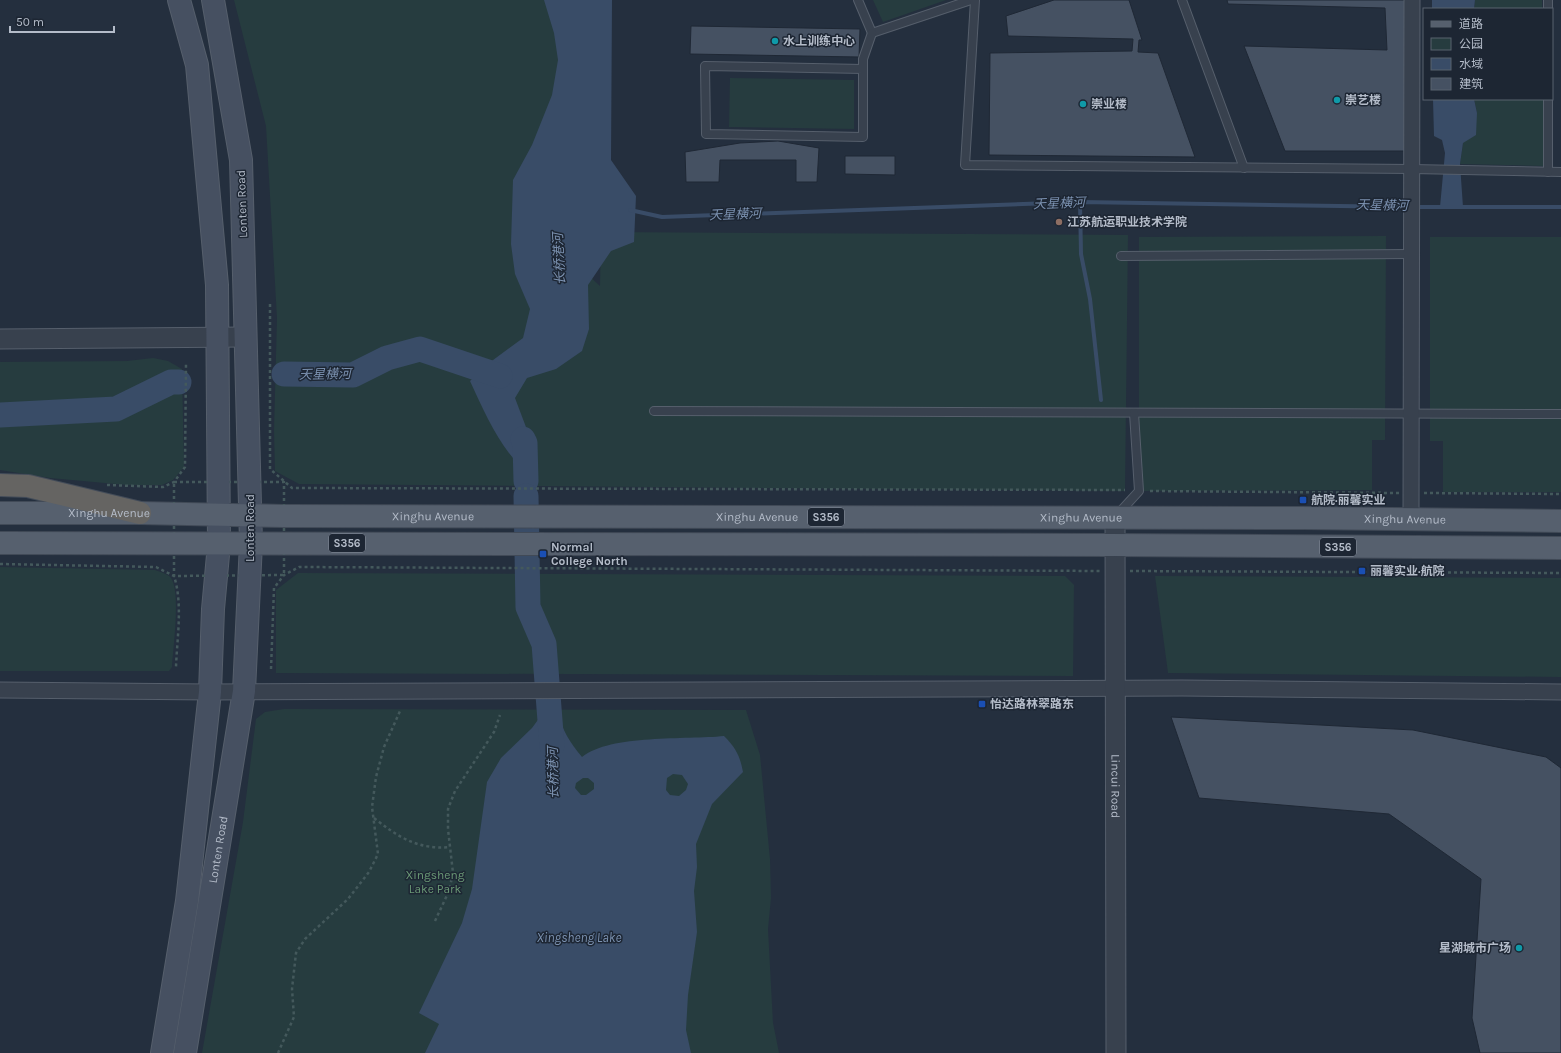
<svg xmlns="http://www.w3.org/2000/svg" width="1561" height="1053" font-family="Karla,'Noto Sans SC',sans-serif">
  <rect width="100%" height="100%" fill="#242f3e"/>
  <g fill="#263c3f">
    <polygon points="234,0 592,0 556,245 600,286 601,232 1128,235 1125,491 299,484 275,471 274,431 277,318 266,126"/>
    <polygon points="873,0 946,0 883,22"/>
    <polygon points="1475,0 1542,0 1542,9 1474,9"/>
    <polygon points="730,78 854,80 854,129 729,127"/>
    <polygon points="1474,99 1543,99 1544,166 1460,164 1463,143 1477,113"/>
    <polygon points="1386,236 1385,440 1372,440 1372,490 1139,491 1139,237"/>
    <polygon points="1430,237 1561,237 1561,492 1443,492 1443,441 1430,441"/>
    <polygon points="153,358 168,361 182,369 184,467 173,480 162,485 127,485 50,478 0,470 0,362 127,361"/>
    <path d="M0,567L155,570C160,572 168,574 171,578C181,592 173,649 172,667L169,671H0Z"/>
    <polygon points="298,573 1065,576 1074,585 1073,676 276,673 276,590"/>
    <polygon points="1155,576 1561,578 1561,677 1168,673"/>
    <polygon points="284,709 746,710 760,755 770,859 771,898 768,929 773,1023 779,1053 202,1053 243,822 256,719 265,712"/>
  </g>
  <g fill="#394c67" fill-rule="evenodd">
    <path d="M544,0H612L611,160L636,196L634,242L611,251L588,285L589,329L582,351L556,369L527,378L515,398L532,443V477C502,453 486,416 470,381L489,363L523,338L530,309L515,274L511,244L513,180L532,145L552,95L558,60L554,33Z"/>
    <polygon points="1432,0 1475,0 1474,9 1432,9"/>
    <polygon points="1433,99 1474,99 1477,113 1476,135 1463,143 1460,164 1463,207 1440,207 1445,153 1442,140 1434,136"/>
    <path d="M558,712C562,730 570,743 582,757C611,734 686,740 724,736C736,748 740,756 743,772L712,804L696,844L697,867L694,891L697,932L688,995L686,1030L691,1053H425L439,1024L419,1013L462,923L472,889L487,782L501,758L532,728L543,713ZM673,774L682,775L688,784L686,790L679,796L670,795L666,790L667,778ZM583,778H588L594,783V789L586,795H581L575,788L576,783Z"/>
  </g>
  <g fill="none" stroke-linecap="round" stroke-linejoin="round">
    <g stroke="#394c67" stroke-width="4">
      <polyline points="1080,202 1081,254 1090,299 1101,400"/>
      <polyline points="1415,207 1561,207"/>
      <polyline points="630,210 662,217 1080,202 1409,207"/>
    </g>
    <g stroke="#394c67" stroke-width="25">
      <polyline points="284,374 353,375 387,358 420,349 500,376"/>
      <polyline points="0,415 116,409 171,382 179,382"/>
      <polyline points="523,439 525,443 526,481"/>
      <polyline points="526,496 528,607 544,644 552,746"/>
    </g>
  </g>
  <g fill="#455162" stroke="#1f2835">
    <polygon points="1054,0 1129,0 1142,40 1139,40 1138,52 1158,53 1195,157 989,155 990,53 1132,51 1133,39 1008,36 1006,16"/>
    <polygon points="1227,0 1408,0 1409,151 1285,151 1244,46 1387,50 1385,8 1228,4"/>
    <polygon points="691,26 860,29 859,57 690,54"/>
    <polygon points="778,141 819,148 817,182 796,182 796,160 720,160 719,182 686,182 685,152 740,143"/>
    <polygon points="845,156 895,156 895,175 845,174"/>
    <polygon points="1171,717 1413,730 1546,757 1561,768 1561,1053 1480,1053 1472,1018 1481,879 1389,814 1199,798"/>
  </g>
  <g fill="none" stroke-linecap="round" stroke-linejoin="round">
    <g stroke="#565f6c" stroke-width="10">
      <g id="service">
        <polyline points="858,0 872,33 971,0"/>
        <polyline points="975,0 965,165 1412,169 1561,172"/>
        <polyline points="1182,0 1244,168"/>
        <polyline points="1548,9 1548,0"/>
        <polyline points="863,69 705,66 706,134 863,137 863,59 872,33"/>
        <polyline points="1548,172 1548,99"/>
        <polyline points="1121,256 1411,254"/>
        <polyline points="654,411 1561,414"/>
        <polyline points="1118,514 1139,491 1134,413"/>
      </g>
    </g>
    <g stroke="#565f6c" stroke-width="17">
      <g id="minor">
        <polyline points="1411,520 1412,0"/>
        <polyline points="0,690 210,692 1182,688 1561,692"/>
      </g>
    </g>
    <g stroke="#565f6c" stroke-width="21">
      <g id="tertiary">
        <polyline points="0,339 246,337"/>
        <path id="s1" d="M1115,518L1116,1053"/>
      </g>
    </g>
    <g stroke="#565f6c" stroke-width="24">
      <g id="secondary">
        <polyline points="162,1053 187,901 210,692 213,609 219,544 217,285 197,65 179,0"/>
        <path id="s2" d="M185,1053L244,691L251,543L241,160L213,0"/>
      </g>
    </g>
    <g stroke="#414a57" stroke-width="24">
      <g id="primary">
        <path id="s3" d="M0,513H140L284,516L1304,518L1561,521"/>
        <polyline points="0,543 1114,545 1561,548"/>
      </g>
    </g>
    <g stroke="#434c59" stroke-width="24">
      <polyline id="trunk" points="0,485 28,486 140,513"/>
    </g>
    <g stroke="#44595c" stroke-width="2.5" stroke-dasharray="3 3" stroke-linecap="butt">
      <polyline points="270,304 270,469 292,488 1125,490"/>
      <polygon points="174,482 284,482 284,575 174,576"/>
      <polyline points="107,485 163,487 174,482 185,467 186,363"/>
      <polyline points="1150,491 1399,493"/>
      <polyline points="1424,493 1561,494"/>
      <path d="M0,564L156,567L174,576C183,604 177,638 176,667"/>
      <polyline points="1130,571 1561,573"/>
      <polyline points="271,669 274,588 284,575 299,567 1101,571"/>
      <path d="M374,818C398,837 418,850 450,847"/>
      <polyline points="435,921 449,891 453,873 448,829 448,809 455,791 494,732 500,715"/>
      <polyline points="278,1053 294,1017 292,989 296,953 305,939 348,899 369,872 378,854 372,807 376,777 384,747 400,711"/>
    </g>
    <use href="#service" stroke="#38414e" stroke-width="8"/>
    <use href="#minor" stroke="#38414e" stroke-width="15"/>
    <use href="#tertiary" stroke="#38414e" stroke-width="19"/>
    <use href="#secondary" stroke="#465061" stroke-width="22"/>
    <use href="#primary" stroke="#56606e" stroke-width="22"/>
    <use href="#trunk" stroke="#656462" stroke-width="22"/>
  </g>
  <g fill="#0f9aa8" stroke="#1d2633" stroke-width="1.5">
    <circle cx="775" cy="41" r="4"/>
    <circle cx="1337" cy="100" r="4"/>
    <circle cx="1083" cy="104" r="4"/>
    <circle cx="1519" cy="948" r="4"/>
  </g>
  <circle fill="#8d6e63" stroke="#1d2633" stroke-width="1.5" cx="1059" cy="222" r="4"/>
  <g fill="#1a4fb4" stroke="#1d2633" stroke-width="1.5">
    <rect x="1299" y="496" width="8" height="8" rx="2"/>
    <rect x="539" y="550" width="8" height="8" rx="2"/>
    <rect x="1358" y="567" width="8" height="8" rx="2"/>
    <rect x="978" y="700" width="8" height="8" rx="2"/>
  </g>
  <g text-anchor="middle" dominant-baseline="central" stroke-width="3" stroke-linejoin="round" paint-order="stroke">
    <g fill="#1d2633" stroke="#878f9c" stroke-width="1">
      <rect x="808" y="508" width="36" height="18" rx="3"/>
      <rect x="329" y="534" width="36" height="18" rx="3"/>
      <rect x="1320" y="538" width="36" height="18" rx="3"/>
    </g>
    <g font-size="11" font-weight="bold" fill="#b4bcc9">
      <text x="826" y="517">S356</text>
      <text x="347" y="543">S356</text>
      <text x="1338" y="547">S356</text>
    </g>
    <g font-size="12" font-weight="bold" fill="#b4bcc9" stroke="#1d2633" text-anchor="start">
      <text x="783" y="41">水上训练中心</text>
      <text x="1345" y="100">崇艺楼</text>
      <text x="1091" y="104">崇业楼</text>
      <text x="1067" y="222">江苏航运职业技术学院</text>
      <text x="1311" y="500">航院·丽馨实业</text>
      <text x="551" y="547">Normal<tspan x="551" dy="14">College North</tspan></text>
      <text x="1370" y="571">丽馨实业·航院</text>
      <text x="990" y="704">怡达路林翠路东</text>
      <text x="1511" y="948" text-anchor="end">星湖城市广场</text>
    </g>
    <g font-size="12" fill="#b4bcc9" stroke="#1d2633">
      <text transform="translate(242 204) rotate(-92)">Lonten Road</text>
      <text stroke="none"><textPath href="#s3" startOffset="109">Xinghu Avenue</textPath></text>
      <text stroke="none"><textPath href="#s3" startOffset="433">Xinghu Avenue</textPath></text>
      <text stroke="none"><textPath href="#s3" startOffset="757">Xinghu Avenue</textPath></text>
      <text stroke="none"><textPath href="#s3" startOffset="1081">Xinghu Avenue</textPath></text>
      <text stroke="none"><textPath href="#s3" startOffset="1405">Xinghu Avenue</textPath></text>
      <text transform="translate(250 528) rotate(-90)">Lonten Road</text>
      <text stroke="none"><textPath href="#s1" startOffset="268">Lincui Road</textPath></text>
      <text stroke="none"><textPath href="#s2" startOffset="206">Lonten Road</textPath></text>
    </g>
    <g font-size="12" fill="#6b9a76" stroke="#1d2633">
      <text x="435" y="875">Xingsheng<tspan x="435" dy="14">Lake Park</tspan></text>
    </g>
    <g font-size="13" font-style="italic" fill="#7c92b1" stroke="#1d2633">
      <text transform="translate(1059 203) rotate(-2)">天星横河</text>
      <text transform="translate(1382 205) rotate(1)">天星横河</text>
      <text transform="translate(735 214) rotate(-2)">天星横河</text>
      <text transform="translate(559 259) rotate(-93)">长桥港河</text>
      <text transform="translate(325 374) rotate(-1)">天星横河</text>
      <text transform="translate(553 773) rotate(-91)">长桥港河</text>
      <text x="579" y="937">Xingsheng Lake</text>
    </g>
  </g>
  <rect x="1423" y="8" width="130" height="92" fill="#1d2633" stroke="#59626f"/>
  <rect x="1431" y="21" width="20" height="6" fill="#56606e" stroke="#59626f"/>
  <text x="1459" y="28" font-size="12" fill="#b4bcc9">道路</text>
  <rect x="1431" y="38" width="20" height="12" fill="#263c3f" stroke="#59626f"/>
  <text x="1459" y="48" font-size="12" fill="#b4bcc9">公园</text>
  <rect x="1431" y="58" width="20" height="12" fill="#394c67" stroke="#59626f"/>
  <text x="1459" y="68" font-size="12" fill="#b4bcc9">水域</text>
  <rect x="1431" y="78" width="20" height="12" fill="#455162" stroke="#59626f"/>
  <text x="1459" y="88" font-size="12" fill="#b4bcc9">建筑</text>
  <path d="M10 26v6h104v-6" fill="none" stroke="#b4bcc9" stroke-width="2"/>
  <text x="16" y="26" font-size="12" fill="#b4bcc9" stroke="#1d2633" stroke-width="3" paint-order="stroke">50 m</text>
</svg>
